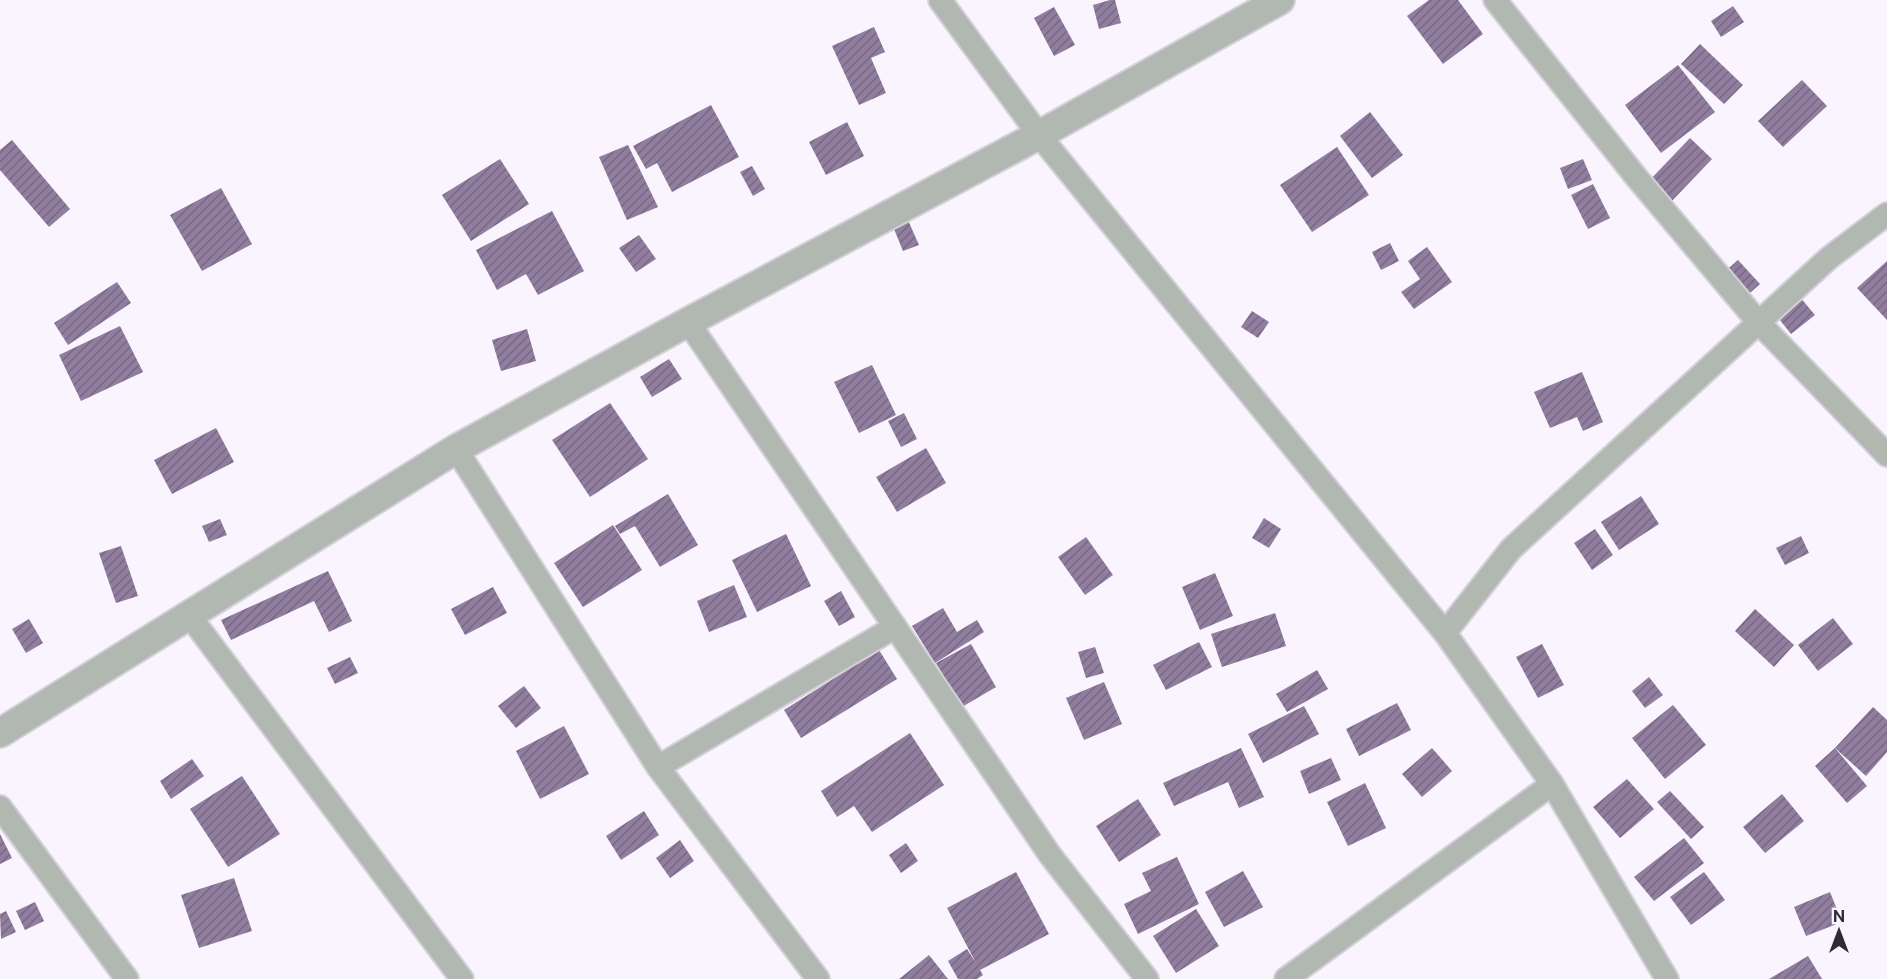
<svg xmlns="http://www.w3.org/2000/svg" width="1887" height="979" font-family="'Public Sans',sans-serif">
  <defs>
    <pattern id="building-hatch" width="6" height="6" patternUnits="userSpaceOnUse" patternTransform="scale(1.5)"><rect width="6" height="6" fill="#917e9f"/><path d="M-1 1l2-2M0 6l6-6M5 7l2-2" fill="none" stroke="#776782"/></pattern>
  </defs>
  <rect width="100%" height="100%" fill="#f9f4fe"/>
  <g fill="url(#building-hatch)">
    <polygon points="1110,0 1115,0 1121,23 1099,29 1093,5"/>
    <polygon points="1429,0 1458,0 1483,34 1443,64 1407,16"/>
    <polygon points="1733,6 1744,22 1721,37 1711,21"/>
    <polygon points="1054,7 1075,45 1054,56 1034,18"/>
    <polygon points="874,27 885,52 871,58 886,93 859,105 832,46"/>
    <polygon points="1700,44 1743,85 1724,104 1681,64"/>
    <polygon points="1678,65 1715,112 1661,153 1625,105"/>
    <polygon points="1802,80 1827,106 1783,147 1758,121"/>
    <polygon points="711,105 739,157 672,192 657,163 646,169 633,146"/>
    <polygon points="1370,112 1403,155 1372,178 1340,136"/>
    <polygon points="847,122 864,156 826,175 809,142"/>
    <polygon points="1690,138 1712,159 1668,205 1646,184"/>
    <polygon points="12,140 70,209 49,227 0,170 0,150"/>
    <polygon points="628,145 658,207 627,220 599,157"/>
    <polygon points="1337,147 1369,195 1312,232 1280,185"/>
    <polygon points="500,159 529,204 471,241 442,195"/>
    <polygon points="1583,159 1592,180 1568,189 1560,168"/>
    <polygon points="752,166 765,189 753,196 740,172"/>
    <polygon points="1593,184 1610,218 1588,229 1571,195"/>
    <polygon points="221,188 252,244 202,271 170,215"/>
    <polygon points="552,211 584,271 538,295 526,274 497,290 476,250"/>
    <polygon points="907,218 919,245 903,251 892,224"/>
    <polygon points="639,235 656,259 636,272 619,248"/>
    <polygon points="1390,243 1399,261 1381,270 1372,252"/>
    <polygon points="1427,247 1452,282 1414,309 1401,292 1420,279 1408,261"/>
    <polygon points="1738,260 1760,284 1742,300 1720,276"/>
    <polygon points="1887,261 1887,320 1857,288"/>
    <polygon points="117,282 131,303 68,345 54,323"/>
    <polygon points="1799,296 1815,315 1791,334 1776,315"/>
    <polygon points="1252,311 1269,322 1258,338 1241,327"/>
    <polygon points="120,326 143,372 81,401 59,355"/>
    <polygon points="527,329 536,361 501,371 492,340"/>
    <polygon points="669,359 682,379 652,397 640,377"/>
    <polygon points="872,365 896,415 859,433 834,382"/>
    <polygon points="1582,372 1603,422 1583,431 1577,417 1550,428 1534,392"/>
    <polygon points="610,403 648,459 590,497 552,440"/>
    <polygon points="904,413 917,439 901,447 888,421"/>
    <polygon points="216,428 234,462 172,494 154,460"/>
    <polygon points="926,448 946,483 897,512 876,477"/>
    <polygon points="668,494 698,545 660,567 635,526 620,534 615,526"/>
    <polygon points="1641,496 1659,524 1619,550 1601,522"/>
    <polygon points="1264,518 1281,529 1269,548 1252,538"/>
    <polygon points="220,519 227,535 209,542 202,526"/>
    <polygon points="613,525 642,570 583,607 554,563"/>
    <polygon points="1595,529 1613,555 1592,570 1574,543"/>
    <polygon points="786,534 811,586 757,612 732,560"/>
    <polygon points="1801,536 1809,553 1785,565 1776,548"/>
    <polygon points="1086,537 1113,575 1085,595 1058,557"/>
    <polygon points="121,546 138,596 116,603 99,553"/>
    <polygon points="328,571 352,621 329,632 314,601 231,640 221,620"/>
    <polygon points="1215,573 1233,616 1200,630 1182,587"/>
    <polygon points="734,585 747,617 709,632 697,601"/>
    <polygon points="493,587 507,613 465,635 451,609"/>
    <polygon points="841,591 855,617 839,626 824,601"/>
    <polygon points="943,608 957,632 977,620 984,632 935,663 912,626"/>
    <polygon points="1755,609 1794,645 1774,667 1735,631"/>
    <polygon points="1275,613 1286,646 1222,667 1211,634"/>
    <polygon points="1833,618 1853,644 1818,671 1798,645"/>
    <polygon points="29,619 43,643 26,653 12,629"/>
    <polygon points="1199,642 1212,667 1166,690 1153,665"/>
    <polygon points="971,644 996,687 962,707 936,663"/>
    <polygon points="1542,644 1564,685 1538,698 1516,657"/>
    <polygon points="1095,647 1104,673 1086,678 1078,652"/>
    <polygon points="879,650 897,679 801,738 784,710"/>
    <polygon points="350,657 358,673 335,684 327,668"/>
    <polygon points="1317,670 1328,689 1287,712 1276,694"/>
    <polygon points="1649,677 1663,695 1645,708 1632,691"/>
    <polygon points="1104,682 1122,724 1084,740 1066,698"/>
    <polygon points="524,686 541,708 516,728 498,706"/>
    <polygon points="1397,703 1411,730 1359,756 1346,729"/>
    <polygon points="1673,705 1706,745 1665,779 1632,738"/>
    <polygon points="1304,706 1319,734 1263,763 1248,734"/>
    <polygon points="1873,707 1887,720 1887,752 1866,776 1835,748"/>
    <polygon points="564,726 589,774 540,799 516,751"/>
    <polygon points="910,733 944,785 872,832 854,806 837,817 821,791"/>
    <polygon points="1241,748 1264,797 1239,808 1228,782 1174,806 1163,783"/>
    <polygon points="1432,748 1452,771 1422,797 1402,774"/>
    <polygon points="1835,748 1867,786 1847,803 1815,766"/>
    <polygon points="1331,758 1341,780 1309,794 1300,771"/>
    <polygon points="192,759 204,776 171,799 160,781"/>
    <polygon points="242,776 280,834 228,867 190,809"/>
    <polygon points="1627,779 1654,809 1620,838 1593,807"/>
    <polygon points="1365,783 1386,828 1348,846 1327,802"/>
    <polygon points="1670,791 1704,827 1691,839 1657,802"/>
    <polygon points="1782,794 1804,821 1765,853 1743,827"/>
    <polygon points="1138,799 1161,835 1119,862 1096,826"/>
    <polygon points="644,811 659,835 621,860 606,836"/>
    <polygon points="0,834 12,858 0,864"/>
    <polygon points="1684,838 1704,863 1654,901 1634,877"/>
    <polygon points="680,840 694,861 670,878 656,858"/>
    <polygon points="906,843 918,861 901,873 889,855"/>
    <polygon points="1177,857 1199,904 1138,934 1124,904 1151,891 1142,873"/>
    <polygon points="1243,871 1263,907 1224,927 1205,892"/>
    <polygon points="1016,872 1049,934 980,970 983,975 977,979 958,979 948,961 967,949 976,963 947,908"/>
    <polygon points="1704,872 1725,900 1691,925 1670,897"/>
    <polygon points="234,878 252,931 199,948 181,895"/>
    <polygon points="1830,892 1842,922 1806,936 1794,907"/>
    <polygon points="35,902 44,921 25,930 16,911"/>
    <polygon points="1196,909 1219,946 1176,973 1153,936"/>
    <polygon points="6,911 16,932 1,939 0,914"/>
    <polygon points="929,955 948,979 899,979"/>
    <polygon points="1808,956 1822,979 1769,979"/>
  </g>
  <g fill="none" stroke-linecap="round" stroke-linejoin="round">
    <g stroke="#d4d0d9" stroke-width="26">
      <g id="minor">
        <polyline points="940,0 1039,135 1445,633 1552,784 1667,979"/>
        <polyline points="1495,0 1637,178 1759,323 1887,455"/>
        <polyline points="688,322 1050,855 1147,979"/>
        <polyline points="456,449 658,767 818,979"/>
        <polyline points="189,615 462,979"/>
        <polyline points="1445,633 1511,549 1829,258 1887,214"/>
        <polyline points="658,767 895,627"/>
        <polyline points="0,807 127,979"/>
        <polyline points="1286,979 1552,784"/>
      </g>
    </g>
    <g stroke="#d4d0d9" stroke-width="32">
      <polyline id="tertiary" points="0,733 456,449 688,322 1039,135 1280,0"/>
    </g>
    <use href="#minor" stroke="#b1b8b1" stroke-width="22"/>
    <use href="#tertiary" stroke="#b1b8b1" stroke-width="28"/>
  </g>
  <g transform="translate(1839 931)" stroke="#f9f4fe" stroke-width="4.5" paint-order="stroke">
  <path d="M0-4.5L10 22L0 15L-10 22Z" fill="#2e2b31"/>
  <text y="-9" font-size="16" font-weight="bold" text-anchor="middle" fill="#2e2b31">N</text>
  </g>
</svg>
